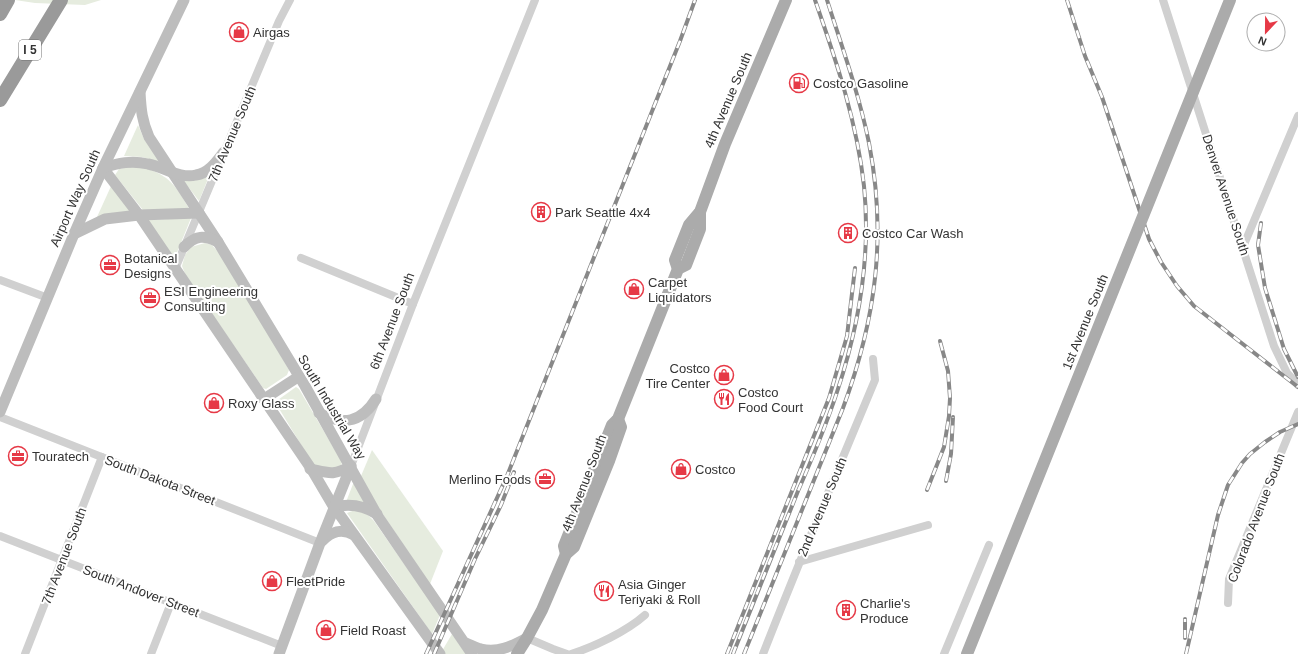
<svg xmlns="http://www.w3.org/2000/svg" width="1298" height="654" font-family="Arial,sans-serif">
  <rect width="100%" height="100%" fill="#fff"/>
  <g fill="#e6ecdf">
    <polygon points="15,0 101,0 85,5 35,3"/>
    <polygon points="138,125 144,139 162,163 142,157 124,156"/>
    <path d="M136,166C168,173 174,183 190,210H143L115,175L119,169Z"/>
    <polygon points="210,174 199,201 183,180"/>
    <polygon points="112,184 134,213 97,217"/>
    <polygon points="191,218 174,260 146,220"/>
    <polygon points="205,243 212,245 228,263 289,370 287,375 266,389 263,388 186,276 182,266 185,255 191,247"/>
    <polygon points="296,387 299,389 342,462 340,469 314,466 275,402"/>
    <polygon points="372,450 443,551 430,584 376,504 361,476"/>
    <polygon points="353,484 355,484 366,504 346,502"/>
    <polygon points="355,510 365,512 374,521 440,615 432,634 347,513"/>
    <polygon points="452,634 466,654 445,654 442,651"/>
  </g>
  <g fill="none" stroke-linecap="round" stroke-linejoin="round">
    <g stroke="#d0d0d0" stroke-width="8">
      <polyline points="1163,0 1274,346 1287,373 1298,385"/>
      <polyline points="1243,247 1298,116"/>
      <polyline points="301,258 413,304"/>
      <polyline points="175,269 279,21 290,0"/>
      <polyline points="0,280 48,298"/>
      <polyline points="0,417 320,543"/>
      <polyline points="351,466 413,304 535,0"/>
      <polyline points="0,536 282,646"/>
      <polyline points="799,562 928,525"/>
      <polyline points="1228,603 1229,579 1298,412"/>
      <polyline points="527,638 553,649 567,654"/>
      <polyline points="25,654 102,457"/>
      <polyline points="151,654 171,603"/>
      <path d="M571,654C594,647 627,631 645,615"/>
      <path d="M763,654C799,562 837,471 875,380L873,359"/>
      <polyline points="944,654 989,545"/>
    </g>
    <g stroke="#bdbdbd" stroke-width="11">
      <path d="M140,92C141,110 142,121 149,137L218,242L305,386L377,515L472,654"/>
      <polyline points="103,168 139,215 278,420 312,470 332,504 440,654"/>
      <path d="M103,168C118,163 132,160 148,164C164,167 180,179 196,175C209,173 217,161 224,152"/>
      <polyline points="74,234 105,219 139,215 199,213"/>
      <path d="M184,247C196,235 204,235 218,242"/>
      <polyline points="264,399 298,377"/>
      <polyline points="0,412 74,234 103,168 184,0"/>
      <path d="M319,413C343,426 361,423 376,399"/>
      <path d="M310,469C329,473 333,476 351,466"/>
      <path d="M334,507C350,503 363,505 377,514"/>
      <path d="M322,541C332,531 342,528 354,535"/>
      <path d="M466,643C471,645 476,648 481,649C498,653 512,646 527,638"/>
      <polyline points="279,654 320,543 351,466"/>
    </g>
    <g stroke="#ababab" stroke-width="12">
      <polyline points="678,269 675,260 689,225 700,212 725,144 786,0"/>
      <polyline points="566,554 564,546 612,425 618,419 678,269 686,265 700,229 700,212"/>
      <polyline points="517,654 527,638 542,610 566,554 574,547 609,461 621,427 618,419"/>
    </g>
    <g stroke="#9a9a9a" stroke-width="14">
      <polyline points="0,14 8,0"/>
      <polyline points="0,100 61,0"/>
    </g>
    <g stroke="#888" stroke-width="4">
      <g id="rail">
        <polyline points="1067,0 1085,56 1102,97 1149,239 1161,262 1177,286 1194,306 1298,387"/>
        <polyline points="1261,223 1258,245 1265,288 1284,349 1298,377"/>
        <polyline points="946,481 951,454 953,417"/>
        <polyline points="927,490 944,447 949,416 950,398 948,371 940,341"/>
        <polyline points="1185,638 1185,619"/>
        <polyline points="426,654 507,476 680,41 695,0"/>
        <polyline points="434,654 475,559 501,505 514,472"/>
        <polyline points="727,654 829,398 847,336 855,268"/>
        <path d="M733,654C754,600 776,546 798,491C812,459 826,426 837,392C859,326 871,255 864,186C857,122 836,60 815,0"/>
        <path d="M744,654L843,408C876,319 887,236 869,143C859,94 842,47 827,0"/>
        <polyline points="1186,654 1218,515 1228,485 1242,463 1250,454 1265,442 1280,432 1298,424"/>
      </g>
    </g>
    <use href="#rail" stroke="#fff" stroke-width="2.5" stroke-dasharray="8" stroke-linecap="butt"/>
    <polyline stroke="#ababab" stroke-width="12" points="967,654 1230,0"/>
  </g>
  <defs>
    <g id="shop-ring" transform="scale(1)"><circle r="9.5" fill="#fff" stroke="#e63946" stroke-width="1.5"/><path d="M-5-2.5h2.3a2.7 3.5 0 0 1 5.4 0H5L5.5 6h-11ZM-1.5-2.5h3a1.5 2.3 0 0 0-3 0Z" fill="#e63946"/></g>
    <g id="fuel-ring" transform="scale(1)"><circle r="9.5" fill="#fff" stroke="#e63946" stroke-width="1.5"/><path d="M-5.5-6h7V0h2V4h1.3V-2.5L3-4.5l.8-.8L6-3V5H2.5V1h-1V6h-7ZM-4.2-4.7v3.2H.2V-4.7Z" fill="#e63946"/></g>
    <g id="building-ring" transform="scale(1)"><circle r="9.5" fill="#fff" stroke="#e63946" stroke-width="1.5"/><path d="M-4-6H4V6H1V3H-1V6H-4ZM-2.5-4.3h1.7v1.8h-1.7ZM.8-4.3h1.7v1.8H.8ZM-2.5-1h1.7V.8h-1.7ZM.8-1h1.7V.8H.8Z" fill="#e63946"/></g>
    <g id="office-ring" transform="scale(1)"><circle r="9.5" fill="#fff" stroke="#e63946" stroke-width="1.5"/><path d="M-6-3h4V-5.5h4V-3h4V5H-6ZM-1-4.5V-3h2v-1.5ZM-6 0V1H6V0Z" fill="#e63946"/></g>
    <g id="restaurant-ring" transform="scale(1)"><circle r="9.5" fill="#fff" stroke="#e63946" stroke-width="1.5"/><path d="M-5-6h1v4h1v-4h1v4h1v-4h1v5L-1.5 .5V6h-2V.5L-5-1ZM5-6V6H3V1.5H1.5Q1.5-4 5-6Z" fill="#e63946"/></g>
  </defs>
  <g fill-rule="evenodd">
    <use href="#shop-ring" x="239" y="32"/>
    <use href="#fuel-ring" x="799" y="83"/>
    <use href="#building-ring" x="541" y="212"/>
    <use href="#building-ring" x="848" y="233"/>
    <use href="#office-ring" x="110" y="265"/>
    <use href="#shop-ring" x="634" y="289"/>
    <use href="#office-ring" x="150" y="298"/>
    <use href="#shop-ring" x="724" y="375"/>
    <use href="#restaurant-ring" x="724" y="399"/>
    <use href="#shop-ring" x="214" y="403"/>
    <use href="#office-ring" x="18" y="456"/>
    <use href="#shop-ring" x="681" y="469"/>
    <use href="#office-ring" x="545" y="479"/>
    <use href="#shop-ring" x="272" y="581"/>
    <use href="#restaurant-ring" x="604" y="591"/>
    <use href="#building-ring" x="846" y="610"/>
    <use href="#shop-ring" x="326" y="630"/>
  </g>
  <g text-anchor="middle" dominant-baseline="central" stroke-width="4" stroke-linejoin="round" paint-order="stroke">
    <rect fill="#fff" stroke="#707070" stroke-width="1" x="19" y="40" width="22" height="20" rx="3"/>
    <g font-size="12" font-weight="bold" fill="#333">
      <text x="30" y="50">I 5</text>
    </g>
    <g font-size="13" fill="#333" stroke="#fff" text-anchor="start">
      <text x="253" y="32">Airgas</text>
      <text x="813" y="83">Costco Gasoline</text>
      <text x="555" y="212">Park Seattle 4x4</text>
      <text x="862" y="233">Costco Car Wash</text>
      <text x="124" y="258">Botanical<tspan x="124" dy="15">Designs</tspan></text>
      <text x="648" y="282">Carpet<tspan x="648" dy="15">Liquidators</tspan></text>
      <text x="164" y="291">ESI Engineering<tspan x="164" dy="15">Consulting</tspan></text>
      <text x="710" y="368" text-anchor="end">Costco<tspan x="710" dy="15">Tire Center</tspan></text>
      <text x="738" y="392">Costco<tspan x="738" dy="15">Food Court</tspan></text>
      <text x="228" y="403">Roxy Glass</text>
      <text x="32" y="456">Touratech</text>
      <text x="695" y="469">Costco</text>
      <text x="531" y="479" text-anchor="end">Merlino Foods</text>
      <text x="286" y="581">FleetPride</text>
      <text x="618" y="584">Asia Ginger<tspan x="618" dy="15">Teriyaki &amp; Roll</tspan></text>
      <text x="860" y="603">Charlie's<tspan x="860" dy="15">Produce</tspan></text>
      <text x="340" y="630">Field Roast</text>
    </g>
    <g font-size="13" fill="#333" stroke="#fff">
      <text transform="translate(728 100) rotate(-67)">4th Avenue South</text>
      <text transform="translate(232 134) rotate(-67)">7th Avenue South</text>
      <text transform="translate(1226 195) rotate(72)">Denver Avenue South</text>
      <text transform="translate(75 198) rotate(-66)">Airport Way South</text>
      <text transform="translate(392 321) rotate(-69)">6th Avenue South</text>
      <text transform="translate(1085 322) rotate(-68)">1st Avenue South</text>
      <text transform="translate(332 407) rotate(59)">South Industrial Way</text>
      <text transform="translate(160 480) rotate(21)">South Dakota Street</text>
      <text transform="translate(584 483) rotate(-69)">4th Avenue South</text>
      <text transform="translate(822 507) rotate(-67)">2nd Avenue South</text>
      <text transform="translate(1256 518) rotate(-69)">Colorado Avenue South</text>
      <text transform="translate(64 556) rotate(-69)">7th Avenue South</text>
      <text transform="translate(141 591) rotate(21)">South Andover Street</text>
    </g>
  </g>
  <g transform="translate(1266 32) rotate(202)"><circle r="19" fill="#ffffff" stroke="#adadad"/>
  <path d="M0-3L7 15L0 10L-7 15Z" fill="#e63946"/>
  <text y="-6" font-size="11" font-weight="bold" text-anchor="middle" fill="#333333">N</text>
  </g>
</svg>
